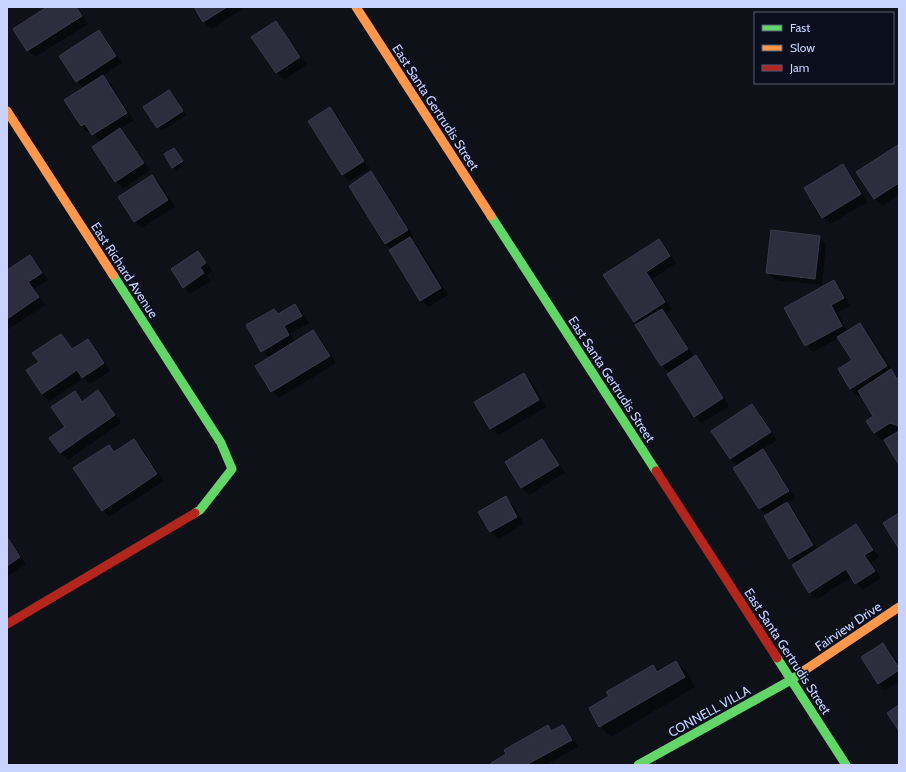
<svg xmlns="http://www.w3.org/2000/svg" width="906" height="772" font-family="Cabin,sans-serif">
  <rect width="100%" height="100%" fill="#0f1119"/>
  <g fill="#0007">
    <polygon points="49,7 78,7 88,24 35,57 28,50 14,29"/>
    <polygon points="195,7 245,7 211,29 204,22"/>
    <polygon points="275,22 282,29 307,64 284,80 277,73 253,38"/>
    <polygon points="99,31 106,38 122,63 103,76 110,83 134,120 120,129 127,136 150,170 123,189 116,181 93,147 101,142 91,131 88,133 81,126 84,88 77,81"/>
    <polygon points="169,91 186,115 161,131 145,107"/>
    <polygon points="330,108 337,115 370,169 349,181 342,174"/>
    <polygon points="898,146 899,147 899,194 882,206 875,199"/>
    <polygon points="174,149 185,164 176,170 173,167"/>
    <polygon points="843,166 850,173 868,202 830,224 823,217"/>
    <polygon points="371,173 378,180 414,237 411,239 417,245 448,295 428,307 421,300 392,250 385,243"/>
    <polygon points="152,176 159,183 175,207 142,228 135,221"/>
    <polygon points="819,237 826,244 822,285 775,280 767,272"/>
    <polygon points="658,240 665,247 676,263 652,279 672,309 666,313 669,317 694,357 696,357 703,364 729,406 702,423 695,416 669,373 662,365 638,325 605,275"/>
    <polygon points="198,253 205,260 212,271 207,275 210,281 190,294 183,287"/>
    <polygon points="30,256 37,263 48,280 34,289 45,305 7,330 7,271"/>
    <polygon points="834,281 841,289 850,306 837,312 848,332 860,324 867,331 894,373 899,379 899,431 897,430 882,440 875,433 868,421 875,417 861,394 858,396 851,389 839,370 854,361 839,338 813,352 806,345"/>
    <polygon points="295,305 302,312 309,323 290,334 295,342 313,331 320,338 336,363 279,398 272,391 270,358 262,351 274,310 279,315"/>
    <polygon points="61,335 73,349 88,340 95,347 110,371 90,384 84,378 49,401 42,394 40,362"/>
    <polygon points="524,374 531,381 546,407 498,435 491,428"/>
    <polygon points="98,392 105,399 121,423 68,460 61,452 75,393 83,402"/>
    <polygon points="752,405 759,412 777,440 762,450 769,457 795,498 787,503 794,510 818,550 856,526 863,533 879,557 871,563 881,578 863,590 852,577 817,599 810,592 796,564 790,558 767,515 760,509 734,468 738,466 731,459 713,431"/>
    <polygon points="134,440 141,447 164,481 109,517 102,510 109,446 116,453"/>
    <polygon points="542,440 549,447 565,473 529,495 522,488 506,462"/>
    <polygon points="505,498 513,505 524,524 498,539 491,532"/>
    <polygon points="7,537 26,564 7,577"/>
    <polygon points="883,644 890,651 899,665 899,682 885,690 878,683"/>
    <polygon points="676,662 687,672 695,687 611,737 600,726 611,696 653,666 659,672"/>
    <polygon points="563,726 570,733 578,747 546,765 494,765 548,727 553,731"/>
  </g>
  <g fill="#2c2e3d" stroke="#393c4e">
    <polygon points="47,7 76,7 82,16 27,51 13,29"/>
    <polygon points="194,7 227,7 203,22"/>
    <polygon points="276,21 300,57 276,73 251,37"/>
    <polygon points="99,30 116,56 76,82 59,56"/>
    <polygon points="103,75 127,113 92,135 85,124 81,126 64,100"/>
    <polygon points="169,90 183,111 157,128 143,107"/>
    <polygon points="330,107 364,161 342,175 308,121"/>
    <polygon points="120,128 144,163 115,182 92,147"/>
    <polygon points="898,145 899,183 874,199 856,172"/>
    <polygon points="174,148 183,161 172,168 164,154"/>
    <polygon points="843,164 861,194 822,218 804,188"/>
    <polygon points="371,171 408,230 385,244 349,186"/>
    <polygon points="152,175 168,200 134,222 118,197"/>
    <polygon points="771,230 820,236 815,279 766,273"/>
    <polygon points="410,237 441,288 420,301 389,250"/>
    <polygon points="659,239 670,256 646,272 665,302 634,322 603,275"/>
    <polygon points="198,251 206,263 200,267 204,273 183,288 171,269"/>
    <polygon points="30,255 42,273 28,282 39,297 7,319 7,270"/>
    <polygon points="834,280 844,298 831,305 842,326 805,346 784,308"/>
    <polygon points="295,304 302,316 284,326 289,335 261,352 246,325 274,309 278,314"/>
    <polygon points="662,309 688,349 661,366 635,325"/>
    <polygon points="860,323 887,366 850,389 838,369 852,360 837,337"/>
    <polygon points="313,330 330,356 271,392 255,366"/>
    <polygon points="61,334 72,349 88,339 104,363 82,378 77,370 42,394 26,370 39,362 32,353"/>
    <polygon points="696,355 723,398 694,417 667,374"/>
    <polygon points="891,369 897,379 899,378 899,426 890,423 874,433 866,421 873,416 858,391"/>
    <polygon points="524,373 539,400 490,429 474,402"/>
    <polygon points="98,390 115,415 60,453 49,438 65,427 51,407 75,391 82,402"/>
    <polygon points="752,404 771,432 730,459 711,431"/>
    <polygon points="899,431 899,465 884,440"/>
    <polygon points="134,439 157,474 102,511 73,468 109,445 114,452"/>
    <polygon points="542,439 559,465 521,488 505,462"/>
    <polygon points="763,449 789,491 759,509 733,468"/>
    <polygon points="506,496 517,517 490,532 478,512"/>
    <polygon points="787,502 813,545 789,559 764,516"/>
    <polygon points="899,513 899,549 883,523"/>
    <polygon points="856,524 873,550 864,555 875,571 855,584 846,569 809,593 792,565"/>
    <polygon points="7,537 20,557 7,566"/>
    <polygon points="883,643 899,668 899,670 878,684 861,657"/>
    <polygon points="676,661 685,677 599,727 589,708 609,696 606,692 653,665 657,672"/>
    <polygon points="899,705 899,731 887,713"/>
    <polygon points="548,725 551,731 563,725 572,740 526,765 492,765 491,763 506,754 504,750"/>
  </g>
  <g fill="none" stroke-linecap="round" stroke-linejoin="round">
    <g stroke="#63d668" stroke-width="9">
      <polyline points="491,216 656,471"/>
      <polyline points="113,275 221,443 232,469 200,510 195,513"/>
      <polyline points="777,658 846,765"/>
      <polyline points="638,765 791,680 805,670"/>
    </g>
    <g stroke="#ff974d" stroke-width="9">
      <polyline points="356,7 491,216"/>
      <polyline points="7,111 113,275"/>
      <polyline points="805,670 899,607"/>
    </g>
    <g stroke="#b3261e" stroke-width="9">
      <polyline points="656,471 777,658"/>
      <polyline points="7,624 195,513"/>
    </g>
  </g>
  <g text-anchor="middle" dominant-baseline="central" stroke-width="3" stroke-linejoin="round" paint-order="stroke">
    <g font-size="13" fill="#c8d3ff" stroke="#0b0e1d">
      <text transform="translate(436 107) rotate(57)">East Santa Gertrudis Street</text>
      <text transform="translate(125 270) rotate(57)">East Richard Avenue</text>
      <text transform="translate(612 379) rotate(57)">East Santa Gertrudis Street</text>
      <text transform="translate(848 626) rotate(-34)">Fairview Drive</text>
      <text transform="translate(788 651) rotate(57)">East Santa Gertrudis Street</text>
      <text transform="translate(709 711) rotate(-29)">CONNELL VILLA</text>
    </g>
  </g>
  <rect width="906" height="772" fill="none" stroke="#c8d3ff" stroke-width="16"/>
  <rect x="754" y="12" width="140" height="72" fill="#0b0e1d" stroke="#575d77"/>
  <rect x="762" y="25" width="20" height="6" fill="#63d668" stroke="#575d77"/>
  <text x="790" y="32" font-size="12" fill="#c8d3ff">Fast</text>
  <rect x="762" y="45" width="20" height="6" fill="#ff974d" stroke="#575d77"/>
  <text x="790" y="52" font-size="12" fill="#c8d3ff">Slow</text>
  <rect x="762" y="65" width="20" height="6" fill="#b3261e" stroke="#575d77"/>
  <text x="790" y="72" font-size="12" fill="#c8d3ff">Jam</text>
</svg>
